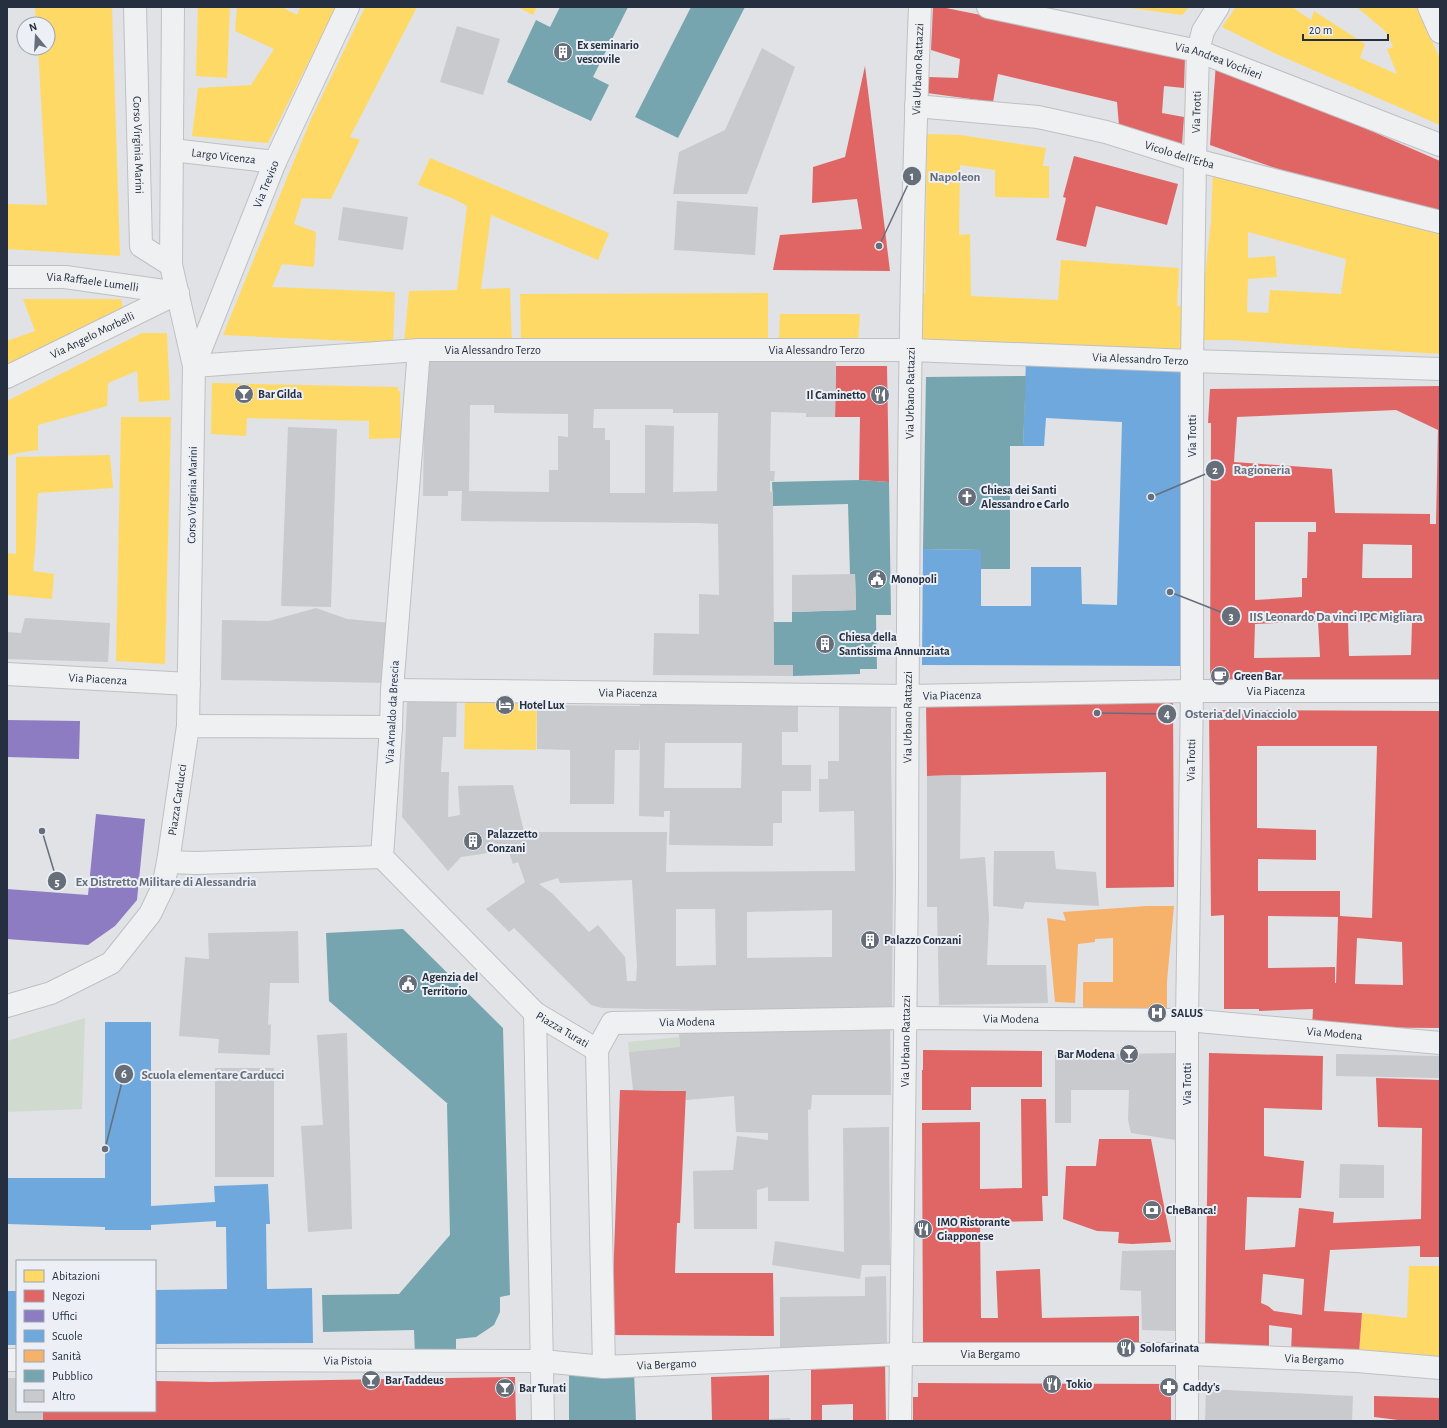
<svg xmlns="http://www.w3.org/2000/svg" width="1447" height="1428" font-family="'Alegreya Sans',sans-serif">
  <rect width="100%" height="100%" fill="#e0e2e5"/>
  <g fill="#d0dacf">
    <polygon points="85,1018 82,1109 7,1112 7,1041"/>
    <polygon points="679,1037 680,1047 629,1052 628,1042"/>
  </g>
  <g fill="#ffd966" fill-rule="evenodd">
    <polygon points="35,7 112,7 120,256 7,249 7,204 47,205 38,48 48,48 48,24 36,24"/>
    <polygon points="198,7 230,7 227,78 196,76"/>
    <polygon points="237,7 282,7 297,15 300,7 336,7 268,143 192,136 198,88 251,85 274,49 235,31"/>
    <polygon points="365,7 417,7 350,137 360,140 331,199 302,198 294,224 316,232 314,267 282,264 272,287 395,292 393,343 223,335 311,119"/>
    <polygon points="518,7 537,7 533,15"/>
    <polygon points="1124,7 1189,7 1182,15"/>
    <polygon points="1236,7 1292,7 1311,20 1314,11 1365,44 1360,58 1397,74 1387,49 1393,47 1386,32 1357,7 1417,7 1440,59 1440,125 1274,53 1222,27"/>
    <polygon points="927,134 960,135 1046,148 1043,166 1049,166 1049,198 995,197 995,170 960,165 959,235 970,234 971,296 1058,300 1061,260 1179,268 1177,306 1183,306 1181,357 916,344 919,293 925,294"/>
    <polygon points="430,158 609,233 598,260 491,215 481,289 510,288 512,345 404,343 409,291 457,290 467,206 454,199 418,185"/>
    <path d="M1213,171L1440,226V354L1229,340H1198L1211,221ZM1248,232L1346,259L1341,294L1270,290L1268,313L1247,312L1248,279L1277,277L1275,256L1248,258Z"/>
    <polygon points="768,293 768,342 521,343 520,294"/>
    <polygon points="23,299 121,299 124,312 7,368 7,341 35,331"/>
    <polygon points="780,314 860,314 858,342 779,342"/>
    <polygon points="142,333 167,333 170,400 139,402 137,371 108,383 107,406 38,425 38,450 18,453 7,456 7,401"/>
    <polygon points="212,383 398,387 398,391 400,391 401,438 369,439 369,421 247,418 246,436 211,434"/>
    <polygon points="121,417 171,417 165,664 116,661"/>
    <polygon points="110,455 113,488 38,493 35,553 33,571 54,574 52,599 7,595 7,553 16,554 16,457"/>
    <polygon points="465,696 537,697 536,750 464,749"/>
    <polygon points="1409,1266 1440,1266 1440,1363 1359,1353 1362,1313 1407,1318"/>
  </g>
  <g fill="#e06666" fill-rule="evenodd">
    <polygon points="933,7 941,7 1185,56 1184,88 1164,86 1162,113 1184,117 1182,145 1119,126 1117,102 998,74 993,102 927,93 929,77 958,78 960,59 931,50"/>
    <polygon points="1216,63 1440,161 1440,218 1343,192 1210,145"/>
    <polygon points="865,66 890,271 773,270 780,235 862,229 857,199 812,203 813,167 845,157"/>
    <polygon points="1074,156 1178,184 1167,225 1096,206 1086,247 1056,240 1066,198 1063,197"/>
    <polygon points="836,366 887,366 889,482 859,480 860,417 835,417"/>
    <path d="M1440,386V679L1210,683L1211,423H1208L1210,389ZM1396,410L1438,430L1436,524H1430V514L1335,513L1332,469L1234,462L1237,417ZM1255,522H1316V532H1308L1307,578H1302V597L1255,600ZM1363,544L1412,545V578H1362ZM1302,622H1318L1320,657L1254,658L1255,624ZM1348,622H1412L1411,655L1349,656Z"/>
    <polygon points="1173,699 1174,887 1106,888 1106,772 927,776 926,703"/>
    <path d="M1209,710L1440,711V1028L1312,1027L1313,1009L1259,1011V1009H1224V915L1211,916ZM1257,746H1377L1372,918L1340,916V891H1258V859L1316,860V830L1257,828ZM1268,916L1338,917L1336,983H1335V967L1268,968ZM1357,938L1402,942L1403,985L1355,984Z"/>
    <polygon points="923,1050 1042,1051 1042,1087 971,1087 971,1110 922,1110 922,1070 923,1070"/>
    <path d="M1209,1053L1323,1056L1322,1110L1264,1108V1156L1304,1161L1301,1198L1247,1197L1245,1250L1295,1247L1299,1208L1334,1212L1333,1223L1421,1219L1422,1128L1378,1127L1376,1078L1440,1080V1257H1420V1246L1330,1250L1324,1311L1362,1313L1359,1353L1291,1352L1292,1328L1269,1325V1351L1205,1347ZM1263,1274L1304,1279L1302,1315L1274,1311L1268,1306L1261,1303Z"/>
    <polygon points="620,1090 686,1091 680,1223 677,1223 675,1273 773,1273 774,1336 611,1335"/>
    <polygon points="1021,1099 1046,1099 1048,1196 1042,1196 1043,1221 980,1222 981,1318 998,1318 996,1271 1040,1269 1042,1318 1139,1316 1139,1348 923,1346 922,1123 980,1122 980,1189 1022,1188"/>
    <polygon points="1099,1139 1151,1139 1171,1242 1132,1244 1118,1243 1119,1232 1097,1231 1063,1219 1066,1166 1096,1166"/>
    <polygon points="885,1360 886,1421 853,1421 853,1404 822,1405 822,1421 811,1421 811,1361"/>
    <polygon points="769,1375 769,1421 712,1421 711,1377"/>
    <polygon points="515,1377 516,1421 43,1421 43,1411 155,1411 155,1381 211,1382"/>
    <polygon points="918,1383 1171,1384 1171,1421 913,1421 913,1397 918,1397"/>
    <polygon points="1374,1396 1440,1398 1440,1420 1398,1420 1374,1417"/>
  </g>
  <g fill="#8e7cc3">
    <polygon points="7,720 80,721 79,759 7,757"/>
    <polygon points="96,814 145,819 137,900 115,926 88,945 7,939 7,889 88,895"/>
  </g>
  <g fill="#6fa8dc">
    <polygon points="1026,360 1184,366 1181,666 922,665 923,549 981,550 981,606 1031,606 1031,567 1081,567 1082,604 1117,605 1122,422 1046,418 1044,446 1023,446"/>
    <polygon points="105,1022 151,1022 151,1206 215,1202 214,1186 268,1184 270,1224 266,1224 267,1289 312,1288 313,1343 155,1344 155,1290 227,1289 226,1227 216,1227 216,1221 151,1225 151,1230 105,1230 105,1227 7,1224 7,1178 105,1178"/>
    <rect x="7" y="1291" width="10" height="54"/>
  </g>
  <polygon fill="#f6b26b" points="1147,906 1174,906 1167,981 1167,1017 1083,1018 1083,982 1113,982 1113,938 1095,939 1095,942 1078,944 1075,1003 1055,1002 1047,918 1066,921 1063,912"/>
  <g fill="#76a5af">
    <polygon points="560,7 628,7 593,77 609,85 591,121 507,82 536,20 550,27"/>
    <polygon points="691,7 745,7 678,138 635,117"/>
    <polygon points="1026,376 1023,446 1010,446 1010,569 981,569 981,550 923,549 926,377"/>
    <polygon points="859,480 889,482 891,615 876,615 877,669 860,669 860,674 793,676 793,665 774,665 773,622 792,622 792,612 856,610 855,574 850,574 848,504 773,506 772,482"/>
    <polygon points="403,929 503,1028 510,1295 500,1297 500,1312 494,1325 476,1337 456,1339 456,1353 415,1355 414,1330 323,1332 322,1295 399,1294 450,1235 447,1104 448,1104 329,1001 326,933"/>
    <polygon points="634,1372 636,1421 569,1421 569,1373"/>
  </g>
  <g fill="#c8cacd" fill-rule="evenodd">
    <polygon points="457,26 500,39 483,95 440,82"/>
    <polygon points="762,48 795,67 747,194 673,194 679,152 725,130"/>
    <polygon points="677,201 758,207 755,255 674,250"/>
    <polygon points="343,207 408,217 403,250 338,240"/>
    <path d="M425,357L836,361L835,417H806V413L771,412L770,471H775L774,481H770V492L773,491L774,665H793V676L653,675L654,633L699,634V594L719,595L718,524L698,523L461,521L462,491H448V496H423ZM470,405H494V413L568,414V437L558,436V470H549V492L469,491ZM594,409H673V413H718L717,491L673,492L674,426L645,425V493H610V440H605V428H593Z"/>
    <polygon points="288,427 337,429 331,607 281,606"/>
    <polygon points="855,574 856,610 792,612 792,575"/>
    <polygon points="316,608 347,619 391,623 390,683 221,680 222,620 269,621"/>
    <polygon points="25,618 110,623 108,662 7,659 7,632 21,633"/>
    <path d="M415,694H457L456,737H443L441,772H449L448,817L460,815L458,786L513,785L524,832H667L666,872L855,871L854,811L819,812V779H828V761H839V704H891V762L893,871L892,1012L647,1009L602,1008L591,1005L514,928L509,932L486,909L525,882L518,862L513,864L508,850L461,857L448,871L402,817L407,703ZM558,878L560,883L632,880L637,966L636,981H627L625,957L598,925L589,932L553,894L539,884ZM676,909H715L716,965L676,966ZM832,910V957L747,958V912Z"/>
    <path d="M640,701L798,702V732H782V765H811V791H782V823H773V846L669,845L670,811H664V817L639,816L640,738L639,750H615L614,804H570V750L537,749V705L640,706ZM665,743H742L741,788H664Z"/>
    <polygon points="961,775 960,859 985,857 989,917 987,965 1046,965 1048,1003 939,1005 937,907 927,907 927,776"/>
    <polygon points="994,851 1054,851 1056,869 1096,872 1099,906 1025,902 1023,909 993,906"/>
    <polygon points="298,931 299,983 270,983 268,1025 271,1024 270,1055 218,1053 219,1039 179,1036 185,957 209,959 208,933"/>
    <polygon points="771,1028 890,1029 891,1095 812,1095 811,1109 808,1110 809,1201 768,1201 768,1187 757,1190 757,1229 694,1229 693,1171 733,1170 737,1136 768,1140 768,1133 736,1132 734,1096 686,1100 686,1091 633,1090 629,1052 680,1047 679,1033"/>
    <polygon points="347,1033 352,1229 308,1232 301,1126 323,1125 317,1035"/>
    <polygon points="1178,1053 1182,1141 1131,1133 1128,1120 1129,1090 1071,1090 1071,1123 1055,1123 1055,1055"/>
    <polygon points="1336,1054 1440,1056 1440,1078 1336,1076"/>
    <rect x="215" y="1068" width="59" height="109"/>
    <polygon points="889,1127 890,1265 862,1265 860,1279 772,1265 775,1241 844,1252 843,1128"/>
    <polygon points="1340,1164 1384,1165 1384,1198 1339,1198"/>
    <polygon points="1175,1250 1176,1331 1142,1330 1141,1291 1120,1290 1122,1251"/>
    <polygon points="886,1276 887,1347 780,1348 780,1297 865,1296 865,1277"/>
    <polygon points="7,1378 17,1378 17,1411 43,1411 43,1421 7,1421"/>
    <polygon points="1206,1389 1353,1396 1352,1421 1205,1421"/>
    <polygon points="790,1418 790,1421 769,1421 769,1419"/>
  </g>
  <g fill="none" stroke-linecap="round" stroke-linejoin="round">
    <g stroke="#bec0c3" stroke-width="24">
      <g id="minor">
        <path id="s1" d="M135,7L141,246L171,265"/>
        <polyline points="173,7 171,265 194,366 188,726"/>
        <path id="s2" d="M348,7L275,162L194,366L419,350H911L1192,361L1440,369"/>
        <path id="s3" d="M988,7L1198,51L1440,145"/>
        <polyline points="1429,7 1440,32"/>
        <path id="s4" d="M916,106L1038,117L1106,132L1195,160L1440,222"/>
        <path id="s5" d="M172,150L275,162"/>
        <path id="s6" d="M7,277H65L178,293"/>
        <path id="s7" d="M419,350L392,690L391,727L382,857L535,1013L597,1050"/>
        <path id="s8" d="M7,377L178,293"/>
        <path id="s9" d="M7,674L189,684"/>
        <path id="s10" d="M392,690L908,696L1192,691H1440"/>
        <path id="s11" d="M382,857L195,863L168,862L188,726L391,727"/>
        <polyline points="7,1006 51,993 111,963 150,914 163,887 168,862"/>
        <polyline points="535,1013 543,1421"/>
        <path id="s12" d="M597,1050L612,1023L906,1018L1187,1020L1440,1043"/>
        <polyline points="597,1050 604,1367"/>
        <polyline points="7,1360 17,1360"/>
        <path id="s13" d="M155,1360L542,1361L604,1367L901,1354H1188L1357,1361L1440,1368"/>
        <path id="s14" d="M900,1421C902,1241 906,1061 907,881C908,590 908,298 920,7"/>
        <path id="s15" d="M1187,1421V1020L1192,691V361L1195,160L1198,51L1203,31L1218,7"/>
      </g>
    </g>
    <use href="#minor" stroke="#eff0f2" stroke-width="22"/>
  </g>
  <defs>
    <g id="building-disc" transform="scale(1)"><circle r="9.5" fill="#666e7a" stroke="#ecf0f6"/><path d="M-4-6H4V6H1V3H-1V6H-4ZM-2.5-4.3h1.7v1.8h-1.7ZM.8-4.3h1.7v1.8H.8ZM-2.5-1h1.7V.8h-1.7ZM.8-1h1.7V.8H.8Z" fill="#fff"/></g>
    <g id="bar-disc" transform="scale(1)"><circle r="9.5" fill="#666e7a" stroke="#ecf0f6"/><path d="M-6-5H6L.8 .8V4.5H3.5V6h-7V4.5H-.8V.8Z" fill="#fff"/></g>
    <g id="restaurant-disc" transform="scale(1)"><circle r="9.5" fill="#666e7a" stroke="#ecf0f6"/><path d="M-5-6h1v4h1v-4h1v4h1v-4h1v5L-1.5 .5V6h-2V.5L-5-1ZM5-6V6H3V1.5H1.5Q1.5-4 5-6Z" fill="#fff"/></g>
    <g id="church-disc" transform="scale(1)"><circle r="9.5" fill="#666e7a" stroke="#ecf0f6"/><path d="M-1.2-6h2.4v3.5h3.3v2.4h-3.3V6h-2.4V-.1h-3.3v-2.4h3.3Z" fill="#fff"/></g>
    <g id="civic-disc" transform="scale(1)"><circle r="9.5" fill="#666e7a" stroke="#ecf0f6"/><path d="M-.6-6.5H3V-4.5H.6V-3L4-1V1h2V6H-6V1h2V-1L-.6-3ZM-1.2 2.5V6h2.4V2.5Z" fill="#fff"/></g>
    <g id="cafe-disc" transform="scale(1)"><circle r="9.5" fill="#666e7a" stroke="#ecf0f6"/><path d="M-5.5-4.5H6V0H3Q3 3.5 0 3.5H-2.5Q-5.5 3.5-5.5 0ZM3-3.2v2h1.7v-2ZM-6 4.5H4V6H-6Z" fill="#fff"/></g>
    <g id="hotel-disc" transform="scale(1)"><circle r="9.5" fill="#666e7a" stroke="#ecf0f6"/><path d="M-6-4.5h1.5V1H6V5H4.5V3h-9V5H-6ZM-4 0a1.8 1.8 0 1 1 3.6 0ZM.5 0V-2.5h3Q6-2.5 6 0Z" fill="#fff"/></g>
    <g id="hospital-disc" transform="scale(1)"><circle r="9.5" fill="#666e7a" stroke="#ecf0f6"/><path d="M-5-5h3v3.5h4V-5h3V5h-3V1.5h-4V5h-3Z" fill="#fff"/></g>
    <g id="bank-disc" transform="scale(1)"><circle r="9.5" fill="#666e7a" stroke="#ecf0f6"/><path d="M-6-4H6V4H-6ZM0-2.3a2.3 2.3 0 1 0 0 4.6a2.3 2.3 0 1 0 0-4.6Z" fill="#fff"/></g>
    <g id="pharmacy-disc" transform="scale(1)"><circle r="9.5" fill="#666e7a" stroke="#ecf0f6"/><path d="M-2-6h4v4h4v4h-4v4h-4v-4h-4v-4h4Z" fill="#fff"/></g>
  </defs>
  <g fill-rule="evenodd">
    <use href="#building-disc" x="563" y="52"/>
    <use href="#bar-disc" x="244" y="394"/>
    <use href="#restaurant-disc" x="880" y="395"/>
    <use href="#church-disc" x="967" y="497"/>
    <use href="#civic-disc" x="877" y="579"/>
    <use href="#building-disc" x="825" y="644"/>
    <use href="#cafe-disc" x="1220" y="676"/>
    <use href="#hotel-disc" x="505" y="705"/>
    <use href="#building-disc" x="473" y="841"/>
    <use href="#building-disc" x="870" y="940"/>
    <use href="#civic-disc" x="408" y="984"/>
    <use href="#hospital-disc" x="1157" y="1013"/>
    <use href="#bar-disc" x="1129" y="1054"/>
    <use href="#bank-disc" x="1152" y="1210"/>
    <use href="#restaurant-disc" x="923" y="1229"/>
    <use href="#restaurant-disc" x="1126" y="1348"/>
    <use href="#bar-disc" x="371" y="1380"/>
    <use href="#restaurant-disc" x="1052" y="1384"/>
    <use href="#pharmacy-disc" x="1169" y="1387"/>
    <use href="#bar-disc" x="505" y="1388"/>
  </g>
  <g text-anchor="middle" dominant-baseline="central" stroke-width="4" stroke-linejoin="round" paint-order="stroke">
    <g font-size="12" font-weight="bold" fill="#252f40" stroke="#ecf0f6" text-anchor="start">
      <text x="577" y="45">Ex seminario<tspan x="577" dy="14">vescovile</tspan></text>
      <text x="258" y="394">Bar Gilda</text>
      <text x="866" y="395" text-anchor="end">Il Caminetto</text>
      <text x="981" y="490">Chiesa dei Santi<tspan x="981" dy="14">Alessandro e Carlo</tspan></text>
      <text x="891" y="579">Monopoli</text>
      <text x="839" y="637">Chiesa della<tspan x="839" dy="14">Santissima Annunziata</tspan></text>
      <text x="1234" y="676">Green Bar</text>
      <text x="519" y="705">Hotel Lux</text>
      <text x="487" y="834">Palazzetto<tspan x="487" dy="14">Conzani</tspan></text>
      <text x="884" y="940">Palazzo Conzani</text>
      <text x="422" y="977">Agenzia del<tspan x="422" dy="14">Territorio</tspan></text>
      <text x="1171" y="1013">SALUS</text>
      <text x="1115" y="1054" text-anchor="end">Bar Modena</text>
      <text x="1166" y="1210">CheBanca!</text>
      <text x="937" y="1222">IMO Ristorante<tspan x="937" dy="14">Giapponese</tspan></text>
      <text x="1140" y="1348">Solofarinata</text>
      <text x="385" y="1380">Bar Taddeus</text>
      <text x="1066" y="1384">Tokio</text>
      <text x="1183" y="1387">Caddy's</text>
      <text x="519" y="1388">Bar Turati</text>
    </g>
    <g font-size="12" fill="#252f40" stroke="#ecf0f6">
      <text stroke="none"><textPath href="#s3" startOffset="237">Via Andrea Vochieri</textPath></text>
      <text stroke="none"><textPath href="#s14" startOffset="1352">Via Urbano Rattazzi</textPath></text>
      <text stroke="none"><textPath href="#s15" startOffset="1309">Via Trotti</textPath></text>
      <text stroke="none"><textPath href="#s1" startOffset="138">Corso Virginia Marini</textPath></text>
      <text stroke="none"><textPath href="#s4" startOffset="269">Vicolo dell'Erba</textPath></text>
      <text stroke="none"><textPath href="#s5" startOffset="52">Largo Vicenza</textPath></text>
      <text transform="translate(266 184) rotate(-68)">Via Treviso</text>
      <text stroke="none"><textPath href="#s6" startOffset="86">Via Raffaele Lumelli</textPath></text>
      <text stroke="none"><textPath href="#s8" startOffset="95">Via Angelo Morbelli</textPath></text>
      <text stroke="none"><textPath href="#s2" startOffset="690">Via Alessandro Terzo</textPath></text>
      <text stroke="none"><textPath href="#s2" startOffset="1014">Via Alessandro Terzo</textPath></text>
      <text stroke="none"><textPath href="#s2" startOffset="1338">Via Alessandro Terzo</textPath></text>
      <text stroke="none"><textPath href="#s14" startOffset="1028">Via Urbano Rattazzi</textPath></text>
      <text transform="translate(1192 436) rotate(-90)">Via Trotti</text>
      <text transform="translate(192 495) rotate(-89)">Corso Virginia Marini</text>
      <text stroke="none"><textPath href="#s9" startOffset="91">Via Piacenza</textPath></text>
      <text stroke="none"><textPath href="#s10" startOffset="884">Via Piacenza</textPath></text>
      <text stroke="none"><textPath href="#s10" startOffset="236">Via Piacenza</textPath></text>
      <text stroke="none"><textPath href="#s10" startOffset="560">Via Piacenza</textPath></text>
      <text transform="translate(392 712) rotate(-87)">Via Arnaldo da Brescia</text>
      <text stroke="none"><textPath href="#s14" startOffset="704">Via Urbano Rattazzi</textPath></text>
      <text stroke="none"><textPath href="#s15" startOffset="661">Via Trotti</textPath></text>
      <text stroke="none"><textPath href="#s11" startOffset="277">Piazza Carducci</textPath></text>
      <text stroke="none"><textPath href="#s12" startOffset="430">Via Modena</textPath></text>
      <text stroke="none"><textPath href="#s12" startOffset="106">Via Modena</textPath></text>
      <text stroke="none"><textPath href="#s7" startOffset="759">Piazza Turati</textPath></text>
      <text stroke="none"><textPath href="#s12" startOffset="754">Via Modena</textPath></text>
      <text stroke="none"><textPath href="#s14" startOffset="380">Via Urbano Rattazzi</textPath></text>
      <text transform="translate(1187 1084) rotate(-90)">Via Trotti</text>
      <text stroke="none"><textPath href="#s13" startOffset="836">Via Bergamo</textPath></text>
      <text stroke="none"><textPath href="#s13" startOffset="1160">Via Bergamo</textPath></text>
      <text stroke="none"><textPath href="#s13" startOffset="193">Via Pistoia</textPath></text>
      <text stroke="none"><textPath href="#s13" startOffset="512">Via Bergamo</textPath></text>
    </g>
  </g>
  <path fill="none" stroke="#666e7a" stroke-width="1.5" d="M879 246L912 176M1151 497L1215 470M1170 592L1231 616M1097 713L1167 714M42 831L57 881M105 1149L124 1074"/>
  <g fill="#666e7a" stroke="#ecf0f6" stroke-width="1.5">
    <circle cx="879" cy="246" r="4"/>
    <circle cx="1151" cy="497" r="4"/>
    <circle cx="1170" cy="592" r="4"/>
    <circle cx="1097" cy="713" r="4"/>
    <circle cx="42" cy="831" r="4"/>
    <circle cx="105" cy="1149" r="4"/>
    <circle cx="912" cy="176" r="10"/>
    <circle cx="1215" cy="470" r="10"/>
    <circle cx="1231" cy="616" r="10"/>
    <circle cx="1167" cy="714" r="10"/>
    <circle cx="57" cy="881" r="10"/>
    <circle cx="124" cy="1074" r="10"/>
  </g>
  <g font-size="12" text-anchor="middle" font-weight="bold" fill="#fff">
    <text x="912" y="180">1</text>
    <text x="1215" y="474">2</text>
    <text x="1231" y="620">3</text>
    <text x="1167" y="718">4</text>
    <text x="57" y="886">5</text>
    <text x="124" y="1078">6</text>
  </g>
  <g font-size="13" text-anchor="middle" font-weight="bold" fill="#666e7a" stroke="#ecf0f6" stroke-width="4" stroke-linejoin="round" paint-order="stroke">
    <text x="955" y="181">Napoleon</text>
    <text x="1262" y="474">Ragioneria</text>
    <text x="1336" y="621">IIS Leonardo Da vinci IPC Migliara</text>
    <text x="1241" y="718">Osteria del Vinacciolo</text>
    <text x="166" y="886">Ex Distretto Militare di Alessandria</text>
    <text x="213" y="1079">Scuola elementare Carducci</text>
  </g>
  <rect width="1447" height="1428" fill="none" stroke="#252f40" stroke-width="16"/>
  <rect x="16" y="1260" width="140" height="152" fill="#ecf0f6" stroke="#9ca3ad"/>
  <rect x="24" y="1270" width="20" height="12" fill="#ffd966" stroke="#9ca3ad"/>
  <text x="52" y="1280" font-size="12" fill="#252f40">Abitazioni</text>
  <rect x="24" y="1290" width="20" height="12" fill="#e06666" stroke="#9ca3ad"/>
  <text x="52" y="1300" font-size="12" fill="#252f40">Negozi</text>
  <rect x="24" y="1310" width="20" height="12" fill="#8e7cc3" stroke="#9ca3ad"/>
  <text x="52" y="1320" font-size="12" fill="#252f40">Uffici</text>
  <rect x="24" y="1330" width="20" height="12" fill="#6fa8dc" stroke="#9ca3ad"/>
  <text x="52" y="1340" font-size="12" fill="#252f40">Scuole</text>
  <rect x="24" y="1350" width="20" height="12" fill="#f6b26b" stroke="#9ca3ad"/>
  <text x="52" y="1360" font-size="12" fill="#252f40">Sanità</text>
  <rect x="24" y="1370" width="20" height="12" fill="#76a5af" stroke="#9ca3ad"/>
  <text x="52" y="1380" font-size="12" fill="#252f40">Pubblico</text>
  <rect x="24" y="1390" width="20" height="12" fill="#c8cacd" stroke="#9ca3ad"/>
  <text x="52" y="1400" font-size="12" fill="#252f40">Altro</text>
  <g transform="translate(36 36) rotate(342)"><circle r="19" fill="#ecf0f6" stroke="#9ca3ad"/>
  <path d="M0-3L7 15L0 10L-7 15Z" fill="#666e7a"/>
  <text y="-6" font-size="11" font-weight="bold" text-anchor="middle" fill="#252f40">N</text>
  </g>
  <path d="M1303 34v6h85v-6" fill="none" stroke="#252f40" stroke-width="2"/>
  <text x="1309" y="34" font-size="12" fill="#252f40" stroke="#ecf0f6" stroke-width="3" paint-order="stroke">20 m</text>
</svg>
